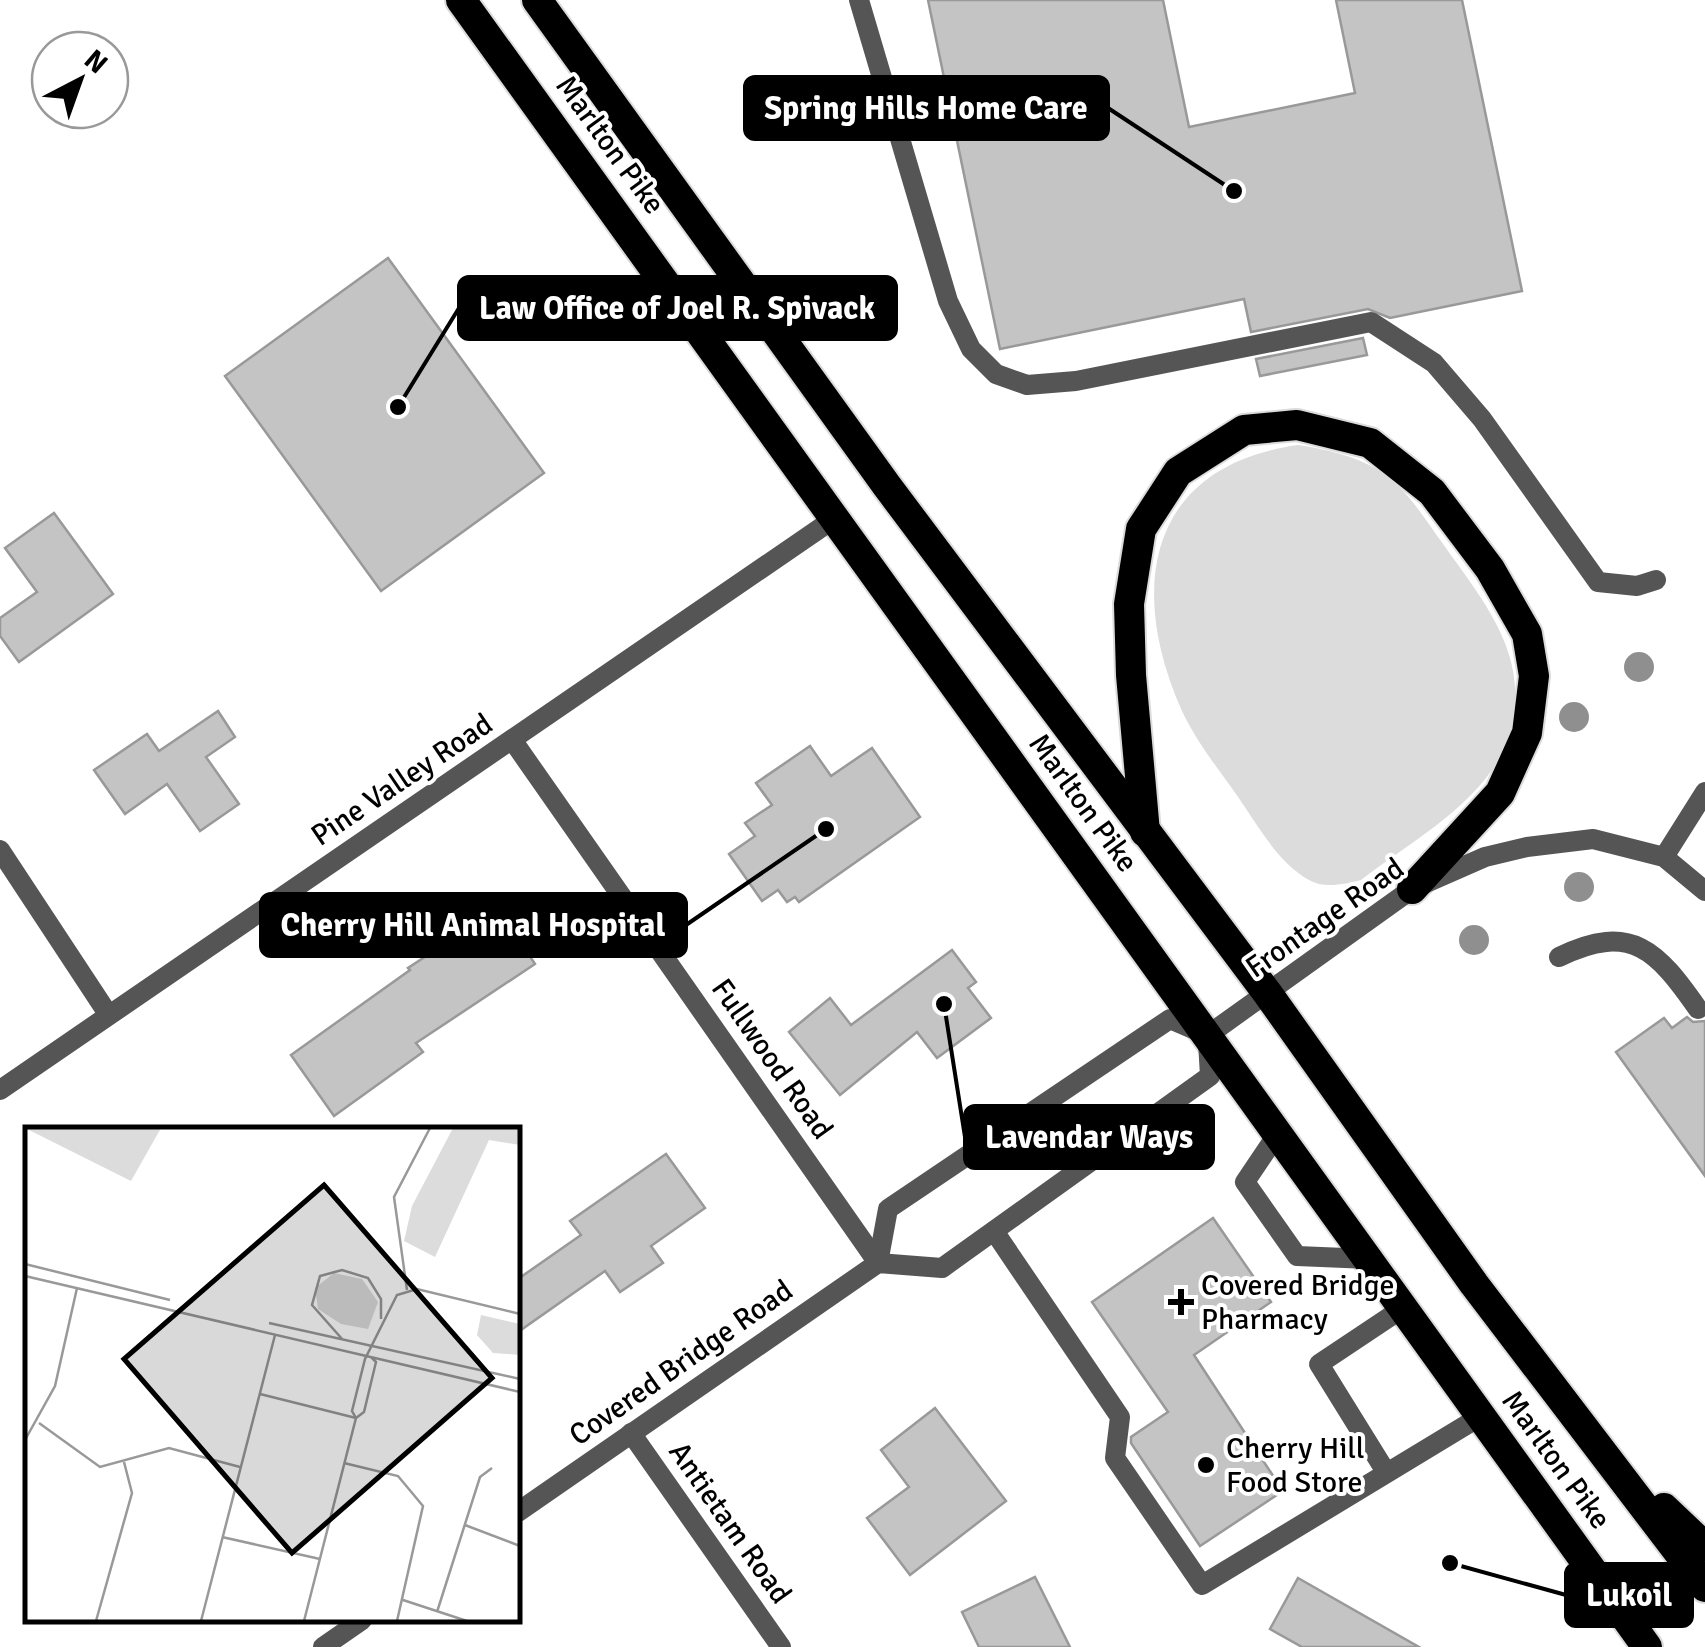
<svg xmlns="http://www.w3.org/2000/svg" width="1705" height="1647" font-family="Signika,sans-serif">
  <rect width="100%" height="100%" fill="#fff"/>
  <path fill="#dcdcdc" d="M1298,445C1325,449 1353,455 1378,470C1406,487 1424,518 1443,544C1488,607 1537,664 1505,746C1482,803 1409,843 1361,880C1345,884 1324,889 1309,880C1277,862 1257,824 1236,794C1217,767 1196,741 1182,711C1127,588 1147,466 1298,445Z"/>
  <g fill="#c4c4c4" stroke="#999" stroke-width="2.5">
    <polygon points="928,0 1163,0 1189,127 1355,93 1336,0 1462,0 1522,291 1390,318 1368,309 1251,332 1244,299 1000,349"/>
    <polygon points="388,258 544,473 381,591 225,376"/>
    <polygon points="1363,338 1367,355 1260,376 1256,359"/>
    <polygon points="54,513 113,594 19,662 0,636 0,618 37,592 5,548"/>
    <polygon points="218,711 235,737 206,757 239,804 200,831 167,784 125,814 94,770 147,734 159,751"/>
    <polygon points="810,746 831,776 872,748 920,817 799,902 795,897 787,902 778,890 762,901 729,854 755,836 745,823 772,805 756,783"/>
    <polygon points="498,909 535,964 416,1043 423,1052 334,1116 291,1055 410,970 408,968"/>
    <polygon points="952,950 976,982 968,988 991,1018 937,1058 917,1032 840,1095 789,1032 830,998 851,1025"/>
    <polygon points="1687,1017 1693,1022 1705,1021 1705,1176 1616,1052 1664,1018 1672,1028"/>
    <polygon points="666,1154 705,1208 651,1246 663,1263 620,1292 605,1271 518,1332 518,1279 581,1235 570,1221"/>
    <polygon points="1213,1218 1271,1302 1194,1355 1283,1491 1200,1546 1131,1443 1131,1437 1168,1412 1092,1302"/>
    <polygon points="935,1408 1006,1501 910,1575 867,1518 909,1487 881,1450"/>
    <polygon points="1035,1577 1070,1647 979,1647 962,1612"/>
    <polygon points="1298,1578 1419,1647 1302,1647 1270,1629"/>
  </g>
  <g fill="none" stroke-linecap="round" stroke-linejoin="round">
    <g stroke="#dbdbdb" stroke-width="34">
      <g id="highway">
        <polyline points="461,0 1647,1647"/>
        <polyline points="537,0 887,486 1268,994 1474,1284 1705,1587"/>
        <polyline points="1145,832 1131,675 1129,604 1141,529 1178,472 1244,430 1297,425 1370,443 1432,492 1490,569 1527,634 1534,676 1527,733 1500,793 1412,889"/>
        <polyline points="1664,1508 1705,1547"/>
      </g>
    </g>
    <g stroke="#555" stroke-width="20">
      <polyline points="859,0 948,301 971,349 996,374 1027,385 1076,381 1371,322 1434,363 1482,419 1598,582 1637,586 1656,580"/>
      <path d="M1559,957C1632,921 1658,952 1698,1009"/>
      <polyline points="1278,1133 1245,1182 1297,1256 1369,1259"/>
      <polyline points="994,1231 1120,1417 1115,1458 1202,1585 1481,1416"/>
      <polyline points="1386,1472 1319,1364 1403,1308"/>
    </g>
    <g stroke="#555" stroke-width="20">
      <polyline points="513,741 878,1263"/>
      <polyline points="0,850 108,1014"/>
      <polyline points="1664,857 1705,792"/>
      <polyline points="1208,1035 1412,889 1485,857 1527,847 1593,839 1664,857 1705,891"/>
      <polyline points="0,1090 835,518"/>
      <polyline points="878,1263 888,1209 1170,1019 1205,1034"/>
      <polyline points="631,1433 781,1647"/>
      <polyline points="518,1512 878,1263 942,1268 1210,1076 1208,1042"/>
      <polyline points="323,1647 362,1620"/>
    </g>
    <use href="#highway" stroke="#000" stroke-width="30"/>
  </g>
  <g fill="#8f8f8f">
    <circle cx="1639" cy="667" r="15"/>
    <circle cx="1574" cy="717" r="15"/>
    <circle cx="1579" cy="887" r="15"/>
    <circle cx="1474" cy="940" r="15"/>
  </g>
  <g fill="#000" stroke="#fff" stroke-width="4">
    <path d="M1176 1287h10v10h10v10h-10v10h-10v-10h-10v-10h10z"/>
    <circle cx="1206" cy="1465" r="10"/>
  </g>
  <g text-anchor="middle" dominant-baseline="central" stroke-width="8" stroke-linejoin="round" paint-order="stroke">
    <g font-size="30" fill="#000" stroke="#fff">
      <text transform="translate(610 145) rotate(54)">Marlton Pike</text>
      <text transform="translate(402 780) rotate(-34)">Pine Valley Road</text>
      <text transform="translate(1083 803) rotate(54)">Marlton Pike</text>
      <text transform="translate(1325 918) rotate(-35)">Frontage Road</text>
      <text transform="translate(772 1059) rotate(55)">Fullwood Road</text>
      <text transform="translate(681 1363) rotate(-35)">Covered Bridge Road</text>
      <text transform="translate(1556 1460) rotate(54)">Marlton Pike</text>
      <text transform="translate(730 1523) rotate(55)">Antietam Road</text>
    </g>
    <g font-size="30" fill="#000" stroke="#fff" text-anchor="start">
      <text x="1201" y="1285">Covered Bridge<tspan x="1201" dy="34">Pharmacy</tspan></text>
      <text x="1226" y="1448">Cherry Hill<tspan x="1226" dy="34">Food Store</tspan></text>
    </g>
  </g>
  <g transform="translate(25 1127)">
    <rect width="495" height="495" fill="#fff"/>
    <path d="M0,1H136L106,54ZM428,1H495V18L464,13L410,130L379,114L387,79ZM309,146L337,152L353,175L343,202L316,197L293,182L290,161ZM456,188L495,197V228L468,226L452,208Z" fill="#dcdcdc"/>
    <path fill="none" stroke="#999" stroke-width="2.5" d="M0,137L145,173M0,149L495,265M382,163L369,70L405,1M244,196L495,252M318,213L287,178L295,149L317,143L343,151L356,172V192M235,267L331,291M331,291L327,284L340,232L372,168L392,162L495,187M14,296L75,340L144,321L215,340M0,313L30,259L52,161M319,336L373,349L398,379L372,494M440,398L495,419M197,410L295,432M378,473L442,494M412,485L455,350L467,341M71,494L107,366L99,335M176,494L250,208M279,494L331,291L339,285L351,235L346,230"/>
    <path fill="#000" fill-opacity="0.15" stroke="#000" stroke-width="5" d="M299,58L467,251L267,426L99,232Z"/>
    <rect width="495" height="495" fill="none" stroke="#000" stroke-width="5"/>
  </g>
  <path fill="none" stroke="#000" stroke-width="4" d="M1234 191L1108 108M398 407L459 308M826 829L686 925M944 1004L965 1137M1450 1563L1566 1595"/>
  <g fill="#000" stroke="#fff" stroke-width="4">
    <circle cx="1234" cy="191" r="10"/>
    <circle cx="398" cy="407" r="10"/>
    <circle cx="826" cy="829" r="10"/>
    <circle cx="944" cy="1004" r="10"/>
    <circle cx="1450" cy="1563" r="10"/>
  </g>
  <g fill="#000" stroke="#000" stroke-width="4">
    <rect x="745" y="77" width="363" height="62" rx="10"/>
    <rect x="459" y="277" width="437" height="62" rx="10"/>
    <rect x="261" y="894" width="425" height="62" rx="10"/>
    <rect x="965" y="1106" width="248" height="62" rx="10"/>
    <rect x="1566" y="1564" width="126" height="62" rx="10"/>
  </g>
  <g font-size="32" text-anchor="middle" font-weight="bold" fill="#fff">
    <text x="926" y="119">Spring Hills Home Care</text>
    <text x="677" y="319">Law Office of Joel R. Spivack</text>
    <text x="473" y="936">Cherry Hill Animal Hospital</text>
    <text x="1089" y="1148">Lavendar Ways</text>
    <text x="1629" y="1606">Lukoil</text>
  </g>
  <g transform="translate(80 80) rotate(41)"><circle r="48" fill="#ffffff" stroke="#999999" stroke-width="2.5"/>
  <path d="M0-8L18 38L0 25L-18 38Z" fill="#000000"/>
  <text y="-15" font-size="28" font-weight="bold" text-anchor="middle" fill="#000000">N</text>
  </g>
</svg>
